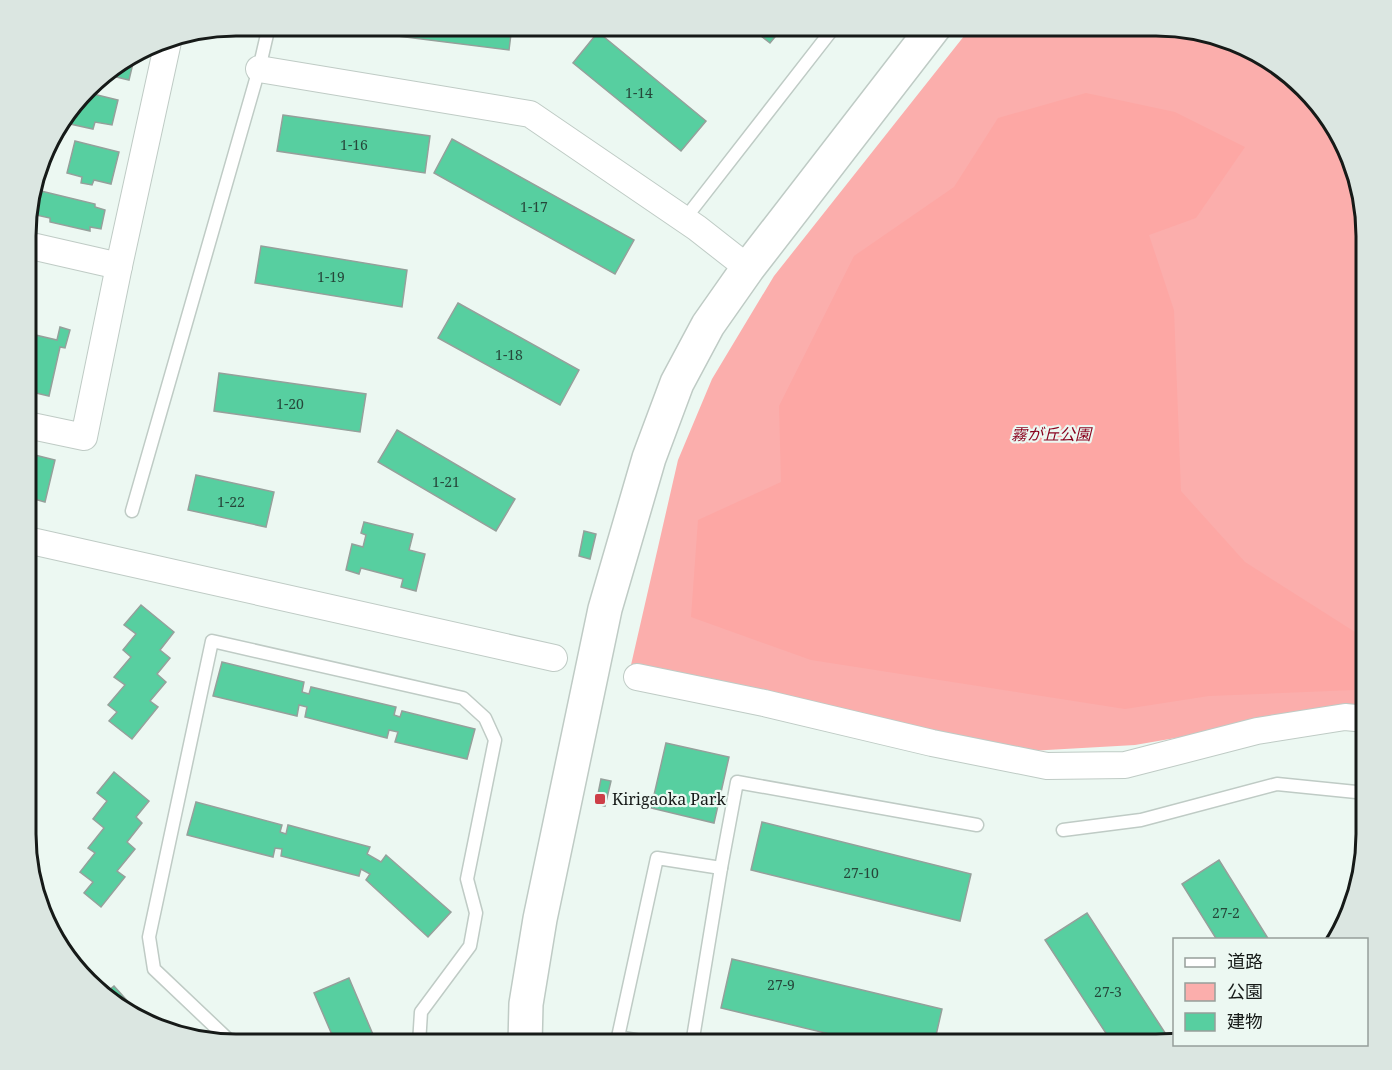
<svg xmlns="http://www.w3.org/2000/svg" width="1392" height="1070" font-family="'Noto Serif','Noto Sans JP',serif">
  <rect width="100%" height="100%" fill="#ecf8f2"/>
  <polygon fill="#fbaeac" points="972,26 1170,26 1237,42 1295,78 1345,143 1366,235 1366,710 1256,724 1135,745 1011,752 870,718 631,665 678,460 712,379 774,276"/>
  <polygon fill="#fda7a4" points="1086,93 1175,112 1245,147 1196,218 1149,235 1174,310 1181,491 1245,562 1366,639 1366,687 1354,690 1209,696 1125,709 811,660 691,617 698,520 781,482 779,406 854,256 954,187 998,118"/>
  <g fill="#57cfa0" stroke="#95a09b" stroke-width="1.5">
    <polygon points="317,26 512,26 509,50"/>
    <polygon points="748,26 784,26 770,43"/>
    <polygon points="598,32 706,121 681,151 573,63"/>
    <polygon points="131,58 134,59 129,80 108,75 107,78 100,76"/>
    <polygon points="85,92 118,100 112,125 95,122 93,129 61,122"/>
    <polygon points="283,115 430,136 425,173 277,151"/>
    <polygon points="452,139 634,240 615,274 434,173"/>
    <polygon points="75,141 119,152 111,184 94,180 92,185 81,183 82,177 67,173"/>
    <polygon points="41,191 95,204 95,207 105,210 101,229 90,227 90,231 50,222 50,218 36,215"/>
    <polygon points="261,246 407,270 402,307 255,283"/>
    <polygon points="458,303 579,370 560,405 438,338"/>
    <polygon points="60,327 70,330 65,348 60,347 49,396 27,391 27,333 57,340"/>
    <polygon points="219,373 366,394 360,432 214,411"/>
    <polygon points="397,430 515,499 496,531 378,462"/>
    <polygon points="27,453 55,460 45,502 27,497"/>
    <polygon points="196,475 274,492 266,527 188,510"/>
    <polygon points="364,522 413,534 409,550 425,554 416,591 401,587 403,579 361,568 359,574 346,570 352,544 363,547 366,535 361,533"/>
    <polygon points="584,531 596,534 590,559 579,556"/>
    <polygon points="141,605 174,632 160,650 170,658 157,674 166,682 150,701 158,707 132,739 109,721 117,712 108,705 125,685 114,677 131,657 123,650 136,634 124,625"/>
    <polygon points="222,662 304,682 302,692 309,694 311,687 396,707 394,715 400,717 402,711 475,729 467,759 395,742 398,732 389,730 387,738 305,717 307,707 299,705 297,716 213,696"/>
    <polygon points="666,743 729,757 714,823 651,808"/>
    <polygon points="114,772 149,801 136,817 142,823 127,842 135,849 117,871 125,877 101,907 84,893 93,882 80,872 95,853 88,848 104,828 93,819 107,801 97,793"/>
    <polygon points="601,779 611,781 605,806 596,804"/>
    <polygon points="196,802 282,825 280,832 286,834 288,825 370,847 367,854 381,862 386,855 451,912 428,937 366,880 370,874 361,869 359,876 281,856 282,849 275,848 273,857 187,835"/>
    <polygon points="762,822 971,874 960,921 751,870"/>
    <polygon points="1219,860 1269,940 1217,940 1182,884"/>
    <polygon points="1087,913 1171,1042 1156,1044 1113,1044 1045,940"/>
    <polygon points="732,959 942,1009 934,1044 871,1044 721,1008"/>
    <polygon points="349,978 377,1044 336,1044 314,993"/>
    <polygon points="114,986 148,1024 102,996"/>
  </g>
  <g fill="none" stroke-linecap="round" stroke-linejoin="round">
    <g stroke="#bfcbc5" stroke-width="15">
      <g id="lane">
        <polyline points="684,220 835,26"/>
        <polyline points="132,511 259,69 269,26"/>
        <polyline points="1063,830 1141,820 1277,784 1366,793"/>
        <polyline points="233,1044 154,969 149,937 212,641 463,698 485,718 495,740 467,879 476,913 470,946 421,1012 419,1044"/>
        <polyline points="657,1044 618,1037 657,858 721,868"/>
        <polyline points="692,1044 721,868 737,782 977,825"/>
      </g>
    </g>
    <g stroke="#bfcbc5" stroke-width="28">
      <g id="street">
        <polyline points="259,69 530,114 697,228 748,268"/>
        <polyline points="27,245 119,266"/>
        <polyline points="27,425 84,437 119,266 169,37"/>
        <polyline points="27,540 554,658"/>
        <polyline points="637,677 764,703 932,743 1047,766 1125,765 1257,731 1345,717 1366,719"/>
      </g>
    </g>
    <g stroke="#bfcbc5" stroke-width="36">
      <polyline id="secondary" points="525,1044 526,1004 540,919 605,609 649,458 677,383 708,325 748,268 935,26"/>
    </g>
    <use href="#lane" stroke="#fff" stroke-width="12"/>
    <use href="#street" stroke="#fff" stroke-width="26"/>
    <use href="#secondary" stroke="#fff" stroke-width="33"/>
  </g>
  <rect fill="#cd3e47" stroke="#ecf8f2" stroke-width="2" x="594" y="793" width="12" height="12" rx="3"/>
  <g text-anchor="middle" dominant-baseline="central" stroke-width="4.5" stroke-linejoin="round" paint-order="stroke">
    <g font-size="14" fill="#26473a">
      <text x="639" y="92">1-14</text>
      <text x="354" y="144">1-16</text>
      <text x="534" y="206">1-17</text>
      <text x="331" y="276">1-19</text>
      <text x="509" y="354">1-18</text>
      <text x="290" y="403">1-20</text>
      <text x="446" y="481">1-21</text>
      <text x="231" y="501">1-22</text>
      <text x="861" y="872">27-10</text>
      <text x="1226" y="912">27-2</text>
      <text x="781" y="984">27-9</text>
      <text x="1108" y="991">27-3</text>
    </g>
    <g font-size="16" font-style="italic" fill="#89021d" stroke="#ecf8f2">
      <text x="1051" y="434">霧が丘公園</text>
    </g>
    <g font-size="16" fill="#161a18" stroke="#ecf8f2" text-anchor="start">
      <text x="612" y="799">Kirigaoka Park</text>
    </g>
  </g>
  <path d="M0 0H1392V1070H0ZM236 36H1156A200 200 0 0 1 1356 236V834A200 200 0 0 1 1156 1034H236A200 200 0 0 1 36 834V236A200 200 0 0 1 236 36Z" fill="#dbe6e1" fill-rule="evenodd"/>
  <path fill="none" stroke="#161a18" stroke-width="3" d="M236 36H1156A200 200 0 0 1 1356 236V834A200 200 0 0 1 1156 1034H236A200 200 0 0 1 36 834V236A200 200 0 0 1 236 36Z"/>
  <rect x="1173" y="938" width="195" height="108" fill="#ecf8f2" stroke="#969f9b" stroke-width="1.5"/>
  <rect x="1185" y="958" width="30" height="9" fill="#ffffff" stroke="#969f9b" stroke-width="1.5"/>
  <text x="1227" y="968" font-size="18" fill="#161a18">道路</text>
  <rect x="1185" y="983" width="30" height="18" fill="#fbaeac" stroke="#969f9b" stroke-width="1.5"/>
  <text x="1227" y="998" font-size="18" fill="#161a18">公園</text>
  <rect x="1185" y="1013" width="30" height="18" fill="#57cfa0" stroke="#969f9b" stroke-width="1.5"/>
  <text x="1227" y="1028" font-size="18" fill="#161a18">建物</text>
</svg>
